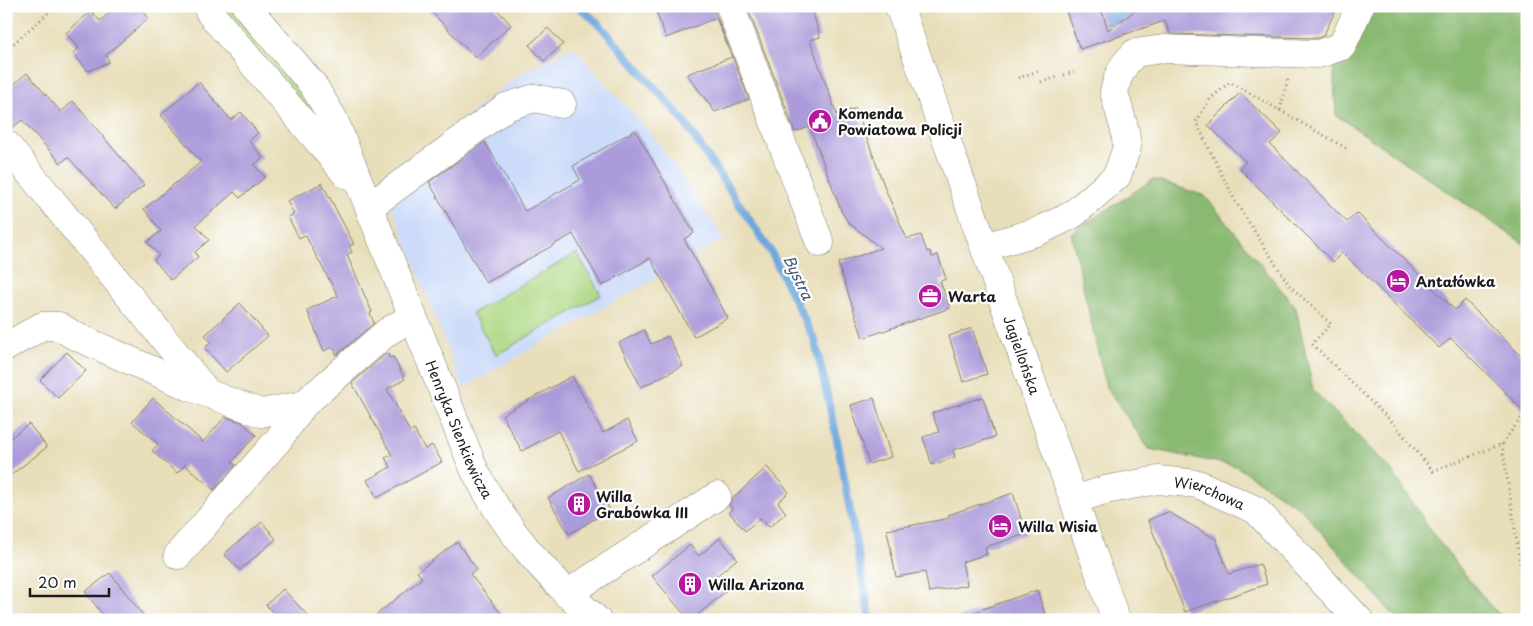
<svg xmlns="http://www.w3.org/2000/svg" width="1533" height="626" font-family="'Playpen Sans',sans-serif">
  <rect width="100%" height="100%" fill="#fff"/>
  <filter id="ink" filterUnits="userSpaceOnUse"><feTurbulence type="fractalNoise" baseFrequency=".02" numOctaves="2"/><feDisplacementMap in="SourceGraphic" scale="10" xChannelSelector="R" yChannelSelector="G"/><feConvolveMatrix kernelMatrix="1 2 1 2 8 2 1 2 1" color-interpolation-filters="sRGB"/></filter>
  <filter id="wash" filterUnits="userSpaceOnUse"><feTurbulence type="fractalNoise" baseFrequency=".0096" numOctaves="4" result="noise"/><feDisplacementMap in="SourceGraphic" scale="20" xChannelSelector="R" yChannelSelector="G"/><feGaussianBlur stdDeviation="1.12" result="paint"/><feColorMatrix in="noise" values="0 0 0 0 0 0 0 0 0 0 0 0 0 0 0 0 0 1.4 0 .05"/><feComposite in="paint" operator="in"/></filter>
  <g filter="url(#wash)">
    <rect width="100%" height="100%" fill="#e8deba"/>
    <polygon fill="#ccdbf9" points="572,47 656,139 724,239 463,388 383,184 514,78"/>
    <g fill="#aed985" stroke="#657a50">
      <polygon points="214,6 235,6 320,115 316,118"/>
      <polygon points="577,253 601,295 496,355 472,313"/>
    </g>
    <g fill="#8ab972" stroke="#536a47">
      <polygon points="1370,6 1527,6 1527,55 1519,71 1527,73 1527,246 1336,115 1333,56"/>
      <polygon points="1154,179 1205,196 1296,308 1313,390 1392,471 1436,538 1492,608 1507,620 1398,620 1301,509 1236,466 1149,449 1106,387 1071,233"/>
    </g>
    <polygon fill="#6da7dd" stroke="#44627c" points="1100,6 1142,6 1123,20 1107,25"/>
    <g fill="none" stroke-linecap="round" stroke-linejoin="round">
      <polyline stroke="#6da7dd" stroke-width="8" points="578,6 598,23 683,120 771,252 815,341 837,439 870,620"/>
    </g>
    <g id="blocks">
      <g fill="#ac9bda">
        <polygon points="117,6 138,6 149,18 106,55 109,62 88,71 73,53 79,48 66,33 91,11 100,21"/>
        <polygon points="426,6 494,6 511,25 475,58"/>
        <polygon points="654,6 715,6 715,12 749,99 715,112 687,74 732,57 716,18 666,38"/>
        <polygon points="747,6 811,6 820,37 810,40 837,115 856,108 886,191 907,239 921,235 927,252 930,251 932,257 938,255 946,279 940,281 950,308 863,338 838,263 881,248 849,223 842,213 810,127 795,132"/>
        <polygon points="1064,6 1100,6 1108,30 1142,6 1338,6 1323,36 1317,38 1170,34 1165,21 1080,49"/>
        <polygon points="548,28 563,44 544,61 529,45"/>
        <polygon points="27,73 61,112 73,101 144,185 115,209 68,157 61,163 22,120 9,130 6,130 6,91"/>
        <polygon points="199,82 231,120 241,112 258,133 249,141 263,157 254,165 265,177 240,198 234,192 196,225 209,240 195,252 198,257 171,280 154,260 159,255 147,242 161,231 144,209 201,162 161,115"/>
        <polygon points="1240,93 1282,133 1270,144 1347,222 1357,213 1455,310 1465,300 1527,362 1527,414 1451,338 1439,348 1342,252 1333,262 1240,169 1246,162 1208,125"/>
        <polygon points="635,130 694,233 684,239 728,318 694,337 650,258 602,286 573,234 486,283 429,182 485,142 525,211 580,180 573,166"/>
        <polygon points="322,183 354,244 349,246 352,252 347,255 372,312 370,313 374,323 337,355 333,347 324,351 307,310 338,296 305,235 299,238 288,217 294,214 287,201"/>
        <polygon points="240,303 268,336 226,372 205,348 211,342 205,335"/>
        <polygon points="972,328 987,374 963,382 949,336"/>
        <polygon points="644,330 651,344 668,336 683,366 641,387 619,343"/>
        <polygon points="67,352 86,371 58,398 40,380"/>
        <polygon points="387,353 390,358 393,357 405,379 387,389 410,432 414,430 425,449 432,445 442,462 377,498 367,480 391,467 385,458 392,455 352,383"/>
        <polygon points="572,376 603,433 627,420 638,441 579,471 558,431 522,451 502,415"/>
        <polygon points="983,397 995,437 953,450 955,457 932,465 923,437 939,432 932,413"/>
        <polygon points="153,398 203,442 225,417 242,422 256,435 232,462 236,465 214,490 185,465 177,473 152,451 158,444 132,422"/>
        <polygon points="874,398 891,457 869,464 851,405"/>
        <polygon points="29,424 47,447 6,479 6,441"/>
        <polygon points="767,467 789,492 778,502 786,513 769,527 760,518 745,531 729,512 732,509 729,505 732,499"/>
        <polygon points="589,474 610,510 569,534 548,498"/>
        <polygon points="1013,493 1026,534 985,547 987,554 962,562 967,585 929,592 925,572 896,577 887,530 950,518 948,515"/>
        <polygon points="1168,512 1216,539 1229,574 1260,564 1267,584 1185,612 1148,520"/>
        <polygon points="262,522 276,539 240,570 224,554"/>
        <polygon points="720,538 737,559 715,577 727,590 692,620 689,620 652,576 690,545 699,556"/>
        <polygon points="457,542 477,569 470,574 506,620 370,620 422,578 417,572"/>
        <polygon points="110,573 147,620 107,620 85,592"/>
        <polygon points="283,589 312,620 280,620 266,605"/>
        <polygon points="1037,590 1047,620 961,620 960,617"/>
      </g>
    </g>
  </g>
  <g filter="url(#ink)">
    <use href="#blocks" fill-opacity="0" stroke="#827d6b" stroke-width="1"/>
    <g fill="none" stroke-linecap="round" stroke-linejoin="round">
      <g stroke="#827d6b" stroke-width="29">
        <g id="minor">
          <polyline points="207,6 210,13 346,174"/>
          <path id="s1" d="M246,6L313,85L334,120L474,469C505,530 546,576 597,620"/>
          <polyline points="730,6 820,243"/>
          <path id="s2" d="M899,6L1116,620"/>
          <polyline points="7,145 206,391"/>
          <polyline points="369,207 506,107 535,98 562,104"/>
          <polyline points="985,247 1039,231 1072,215 1117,176 1127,147 1125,131 1114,92 1118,77 1125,64 1135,53 1163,49 1319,54 1342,46 1360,6"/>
          <polyline points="6,347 42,326 59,326 73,335 190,387 261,413 303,405 387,332 412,317"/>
          <path id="s3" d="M1074,500L1105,490L1158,480L1198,484L1256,510L1359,620"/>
          <polyline points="178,555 278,440 303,405"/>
          <polyline points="567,594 717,496"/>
        </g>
      </g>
      <g stroke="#827d6b" stroke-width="3" stroke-dasharray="1 4" stroke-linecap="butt">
        <polyline points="6,50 56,6"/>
        <polyline points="1064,75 1074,72"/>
        <polyline points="1018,78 1038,71"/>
        <polyline points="1041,82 1058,77"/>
        <polyline points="1280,110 1288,79"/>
        <polyline points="1346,148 1230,82 1210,99 1196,122 1235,201 1289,285 1331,324 1312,344 1393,423 1433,471 1502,444 1521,418"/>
        <polyline points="1502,444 1527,608"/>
      </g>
      <use href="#minor" stroke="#fff" stroke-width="28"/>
    </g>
  </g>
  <defs>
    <g id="civic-disc" transform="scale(1.25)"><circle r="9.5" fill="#b5179e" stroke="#fff"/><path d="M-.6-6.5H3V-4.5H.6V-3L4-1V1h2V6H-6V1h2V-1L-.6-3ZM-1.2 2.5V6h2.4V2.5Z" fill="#fff"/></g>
    <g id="hotel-disc" transform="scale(1.25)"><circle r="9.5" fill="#b5179e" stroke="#fff"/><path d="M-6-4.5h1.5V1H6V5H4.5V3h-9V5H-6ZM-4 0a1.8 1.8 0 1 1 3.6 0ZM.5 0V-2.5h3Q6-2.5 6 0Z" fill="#fff"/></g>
    <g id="office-disc" transform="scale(1.25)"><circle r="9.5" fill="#b5179e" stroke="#fff"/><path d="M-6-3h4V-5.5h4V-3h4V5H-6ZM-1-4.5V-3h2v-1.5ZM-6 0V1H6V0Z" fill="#fff"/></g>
    <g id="building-disc" transform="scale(1.25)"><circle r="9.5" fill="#b5179e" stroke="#fff"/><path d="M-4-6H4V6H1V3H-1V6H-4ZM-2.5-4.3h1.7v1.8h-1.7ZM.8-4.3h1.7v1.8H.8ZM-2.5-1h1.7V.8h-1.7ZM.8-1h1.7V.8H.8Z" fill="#fff"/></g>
  </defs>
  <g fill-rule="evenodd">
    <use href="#civic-disc" x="820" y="121"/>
    <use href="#hotel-disc" x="1398" y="281"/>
    <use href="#office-disc" x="930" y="296"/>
    <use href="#building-disc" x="579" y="504"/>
    <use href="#hotel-disc" x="1000" y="526"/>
    <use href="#building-disc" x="690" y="584"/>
  </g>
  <g text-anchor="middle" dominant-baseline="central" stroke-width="4.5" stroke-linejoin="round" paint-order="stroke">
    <g font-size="14" font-weight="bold" fill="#1c1c1c" stroke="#fff" text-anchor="start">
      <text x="838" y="113">Komenda<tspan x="838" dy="16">Powiatowa Policji</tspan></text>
      <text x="1416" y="281">Antałówka</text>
      <text x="948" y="296">Warta</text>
      <text x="596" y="496">Willa<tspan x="596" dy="16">Grabówka III</tspan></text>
      <text x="1018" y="526">Willa Wisia</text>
      <text x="708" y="584">Willa Arizona</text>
    </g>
    <g font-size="14" fill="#1c1c1c" stroke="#fff">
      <text stroke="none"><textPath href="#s2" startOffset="370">Jagiellońska</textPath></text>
      <text stroke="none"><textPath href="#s1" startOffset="478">Henryka Sienkiewicza</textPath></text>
      <text stroke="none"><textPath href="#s3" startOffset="140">Wierchowa</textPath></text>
    </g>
    <g font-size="15" font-style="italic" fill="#405b73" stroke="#fff">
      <text transform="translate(799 277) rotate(64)">Bystra</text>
    </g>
  </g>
  <rect width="1533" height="626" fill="none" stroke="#fff" stroke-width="25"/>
  <path d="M30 588v8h79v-8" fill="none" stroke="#1c1c1c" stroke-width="2.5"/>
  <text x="38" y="588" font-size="15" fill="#1c1c1c" stroke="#ffffff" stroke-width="4" paint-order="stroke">20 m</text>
</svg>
